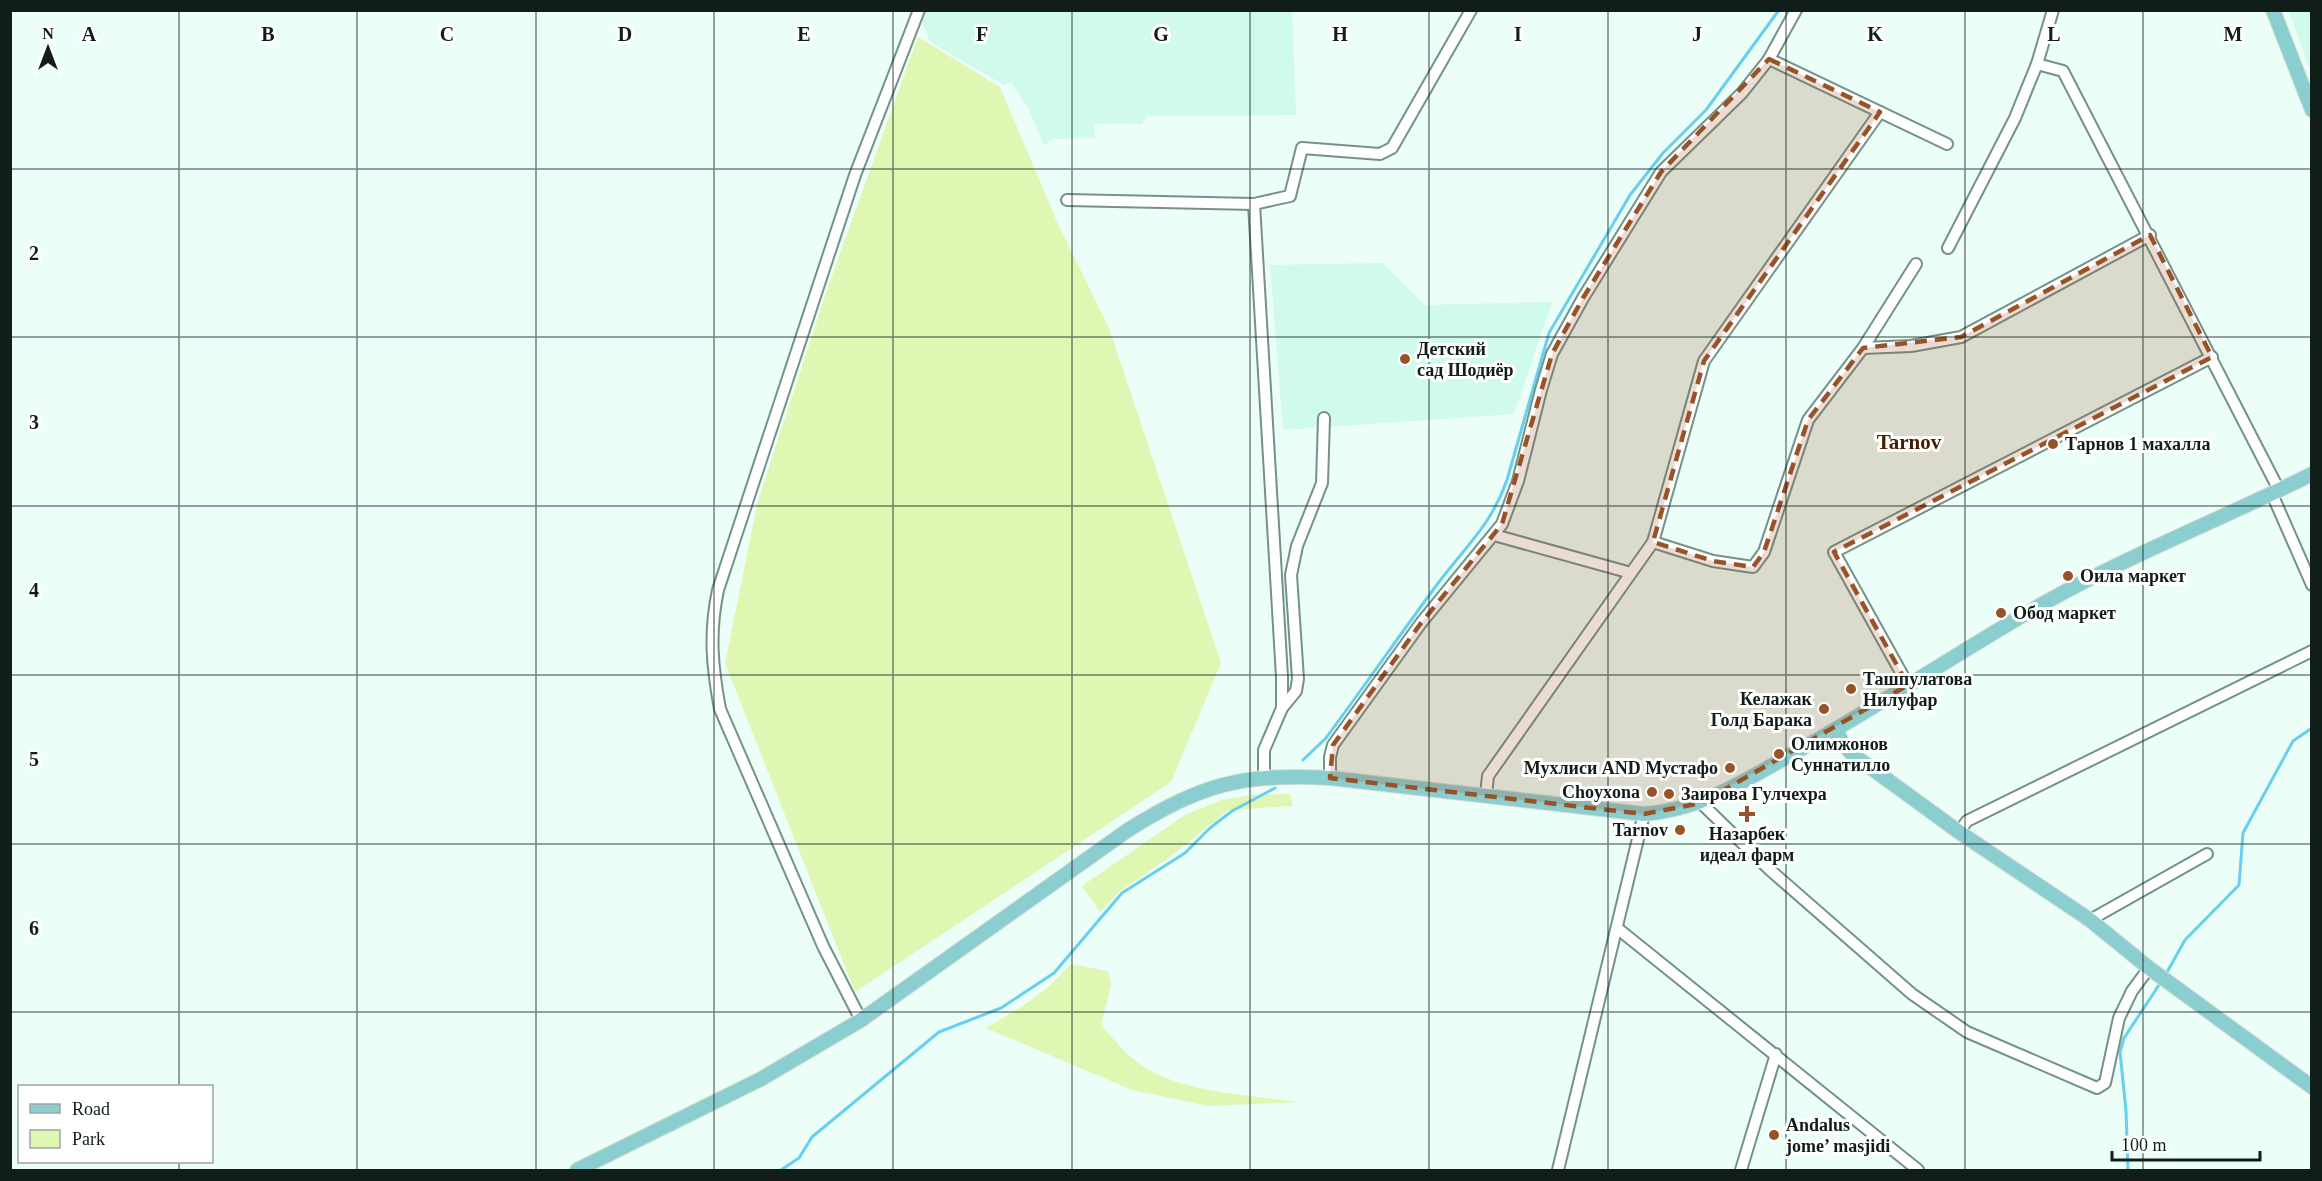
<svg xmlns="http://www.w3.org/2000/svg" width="2322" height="1181" font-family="'Times New Roman',serif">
  <rect width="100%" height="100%" fill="#ebfef7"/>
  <g fill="#d0faeb">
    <polygon points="927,10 1292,11 1296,115 1148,116 1141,124 1094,124 1095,138 1053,139 1044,145 1029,110 1011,82 1004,85 930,42 922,21"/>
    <polygon points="2289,11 2311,11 2311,72"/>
    <polygon points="1383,263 1425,305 1552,302 1514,414 1283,430 1270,265"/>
  </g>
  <g fill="#dff7b2">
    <polygon points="918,37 1000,87 1058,224 1109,328 1221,663 1171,782 855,992 725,663 758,501 829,284"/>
    <polygon points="1290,794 1293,806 1228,810 1170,857 1120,891 1100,912 1082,886 1185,815 1221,800 1252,795"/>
    <path d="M1071,964L1108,971L1111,985L1101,1025C1113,1039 1125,1053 1140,1064C1180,1093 1251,1095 1298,1102L1209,1106L1132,1090L986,1028C1022,1007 1043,995 1071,964Z"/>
  </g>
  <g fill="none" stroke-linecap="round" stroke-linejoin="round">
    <g stroke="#69cfef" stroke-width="3">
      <path d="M1303,760L1326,738C1363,688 1399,636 1436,586C1464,548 1491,526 1507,480L1549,333L1630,195L1663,153L1706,110L1779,10"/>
      <polyline points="2166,974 2185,940 2239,885 2243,833 2293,741 2312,728"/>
      <polyline points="781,1170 799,1158 812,1137 939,1032 1001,1008 1054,973 1122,893 1185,853 1210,828 1232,811 1275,788"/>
      <polyline points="2128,1170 2126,1111 2120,1052 2124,1038 2161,982"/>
    </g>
    <g stroke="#749288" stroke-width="14">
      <g id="minor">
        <polyline points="1769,59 1947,144"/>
        <polyline points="2037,64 2063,71 2279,490"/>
        <polyline points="1067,200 1254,204 1290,196 1302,148 1380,154 1392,148 1471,10"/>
        <polyline points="1254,204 1282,677 1282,708 1264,750 1264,777"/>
        <polyline points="1948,248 2015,118 2037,64 2053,10"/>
        <polyline points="1863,348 1911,346 1961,337 2150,235"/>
        <polyline points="2272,494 2312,585"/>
        <polyline points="1494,535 1631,573"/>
        <polyline points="1653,542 1713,561 1753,567 1764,552 1808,420 1863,348 1916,264"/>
        <polyline points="1908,685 1834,552 2212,357"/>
        <polyline points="1282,708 1296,691 1298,679 1291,575 1297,546 1322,483 1324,418"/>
        <polyline points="1330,778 1330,757 1333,745 1421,623 1502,524 1518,481 1541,390 1552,354 1583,298 1661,172 1742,93 1769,59 1796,10"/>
        <polyline points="1486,795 1488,776 1653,542 1704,361 1880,112"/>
        <polyline points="1701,803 1770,870 1912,994 1967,1032 2097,1088 2105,1083 2119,1018 2132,991 2149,968"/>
        <polyline points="1959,832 1967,821 2312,651"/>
        <polyline points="2090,920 2207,854"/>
        <polyline points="1617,928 1918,1170"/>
        <path d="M861,1020L823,946L720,709C712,666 709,633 718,590L855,175L919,10"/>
        <polyline points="1558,1170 1644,814"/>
        <polyline points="1741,1170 1776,1054"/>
      </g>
    </g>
    <g stroke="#d9dbda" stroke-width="16">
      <g id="major">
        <polyline points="2273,10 2312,110"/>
        <polyline points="1836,730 1843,744 1852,754 1959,832 2090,920 2149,968 2312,1087"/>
        <path d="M577,1170L761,1079L861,1020L1128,830C1202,784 1242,773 1330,778L1644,814C1704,809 1743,781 1794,753C1880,706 1961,650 2046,602C2132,554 2224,518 2312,474"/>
      </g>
    </g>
    <use href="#minor" stroke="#fff" stroke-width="10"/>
    <use href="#major" stroke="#8acecf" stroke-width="14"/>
  </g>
  <path fill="#975227" fill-opacity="0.2" stroke="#975227" stroke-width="4.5" stroke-dasharray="12 8" stroke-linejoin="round" d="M1769,59L1880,112L1704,361L1653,542L1713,561L1753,567L1764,552L1808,420L1863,348L1961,337L2150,235L2212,357L1834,552L1908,685L1701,803L1644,814L1330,778L1333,745L1421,623L1502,524L1552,354L1583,298L1661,172Z"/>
  <path fill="none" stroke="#111d19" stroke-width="1.5" stroke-opacity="0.55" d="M179,10V1086M357,10V1170M536,10V1170M714,10V1170M893,10V1170M1072,10V1170M1250,10V1170M1429,10V1170M1608,10V1170M1786,10V1170M1965,10V1170M2143,10V1170M10,169H2312M10,337H2312M10,506H2312M10,675H2312M10,844H2312M10,1012H2312M179,1162V1170"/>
  <g fill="#975227" stroke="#fff" stroke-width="2">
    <circle cx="1405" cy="359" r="6"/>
    <circle cx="2053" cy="444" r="6"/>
    <circle cx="2068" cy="576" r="6"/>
    <circle cx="2001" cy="613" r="6"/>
    <circle cx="1851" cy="689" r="6"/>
    <circle cx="1824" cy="709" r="6"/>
    <circle cx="1779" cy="754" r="6"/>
    <circle cx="1730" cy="768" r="6"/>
    <circle cx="1652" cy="792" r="6"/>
    <circle cx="1669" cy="794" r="6"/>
    <path d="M1744 805h6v6h6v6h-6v6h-6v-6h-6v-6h6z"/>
    <circle cx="1680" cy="830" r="6"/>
    <circle cx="1774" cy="1135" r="6"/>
  </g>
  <g text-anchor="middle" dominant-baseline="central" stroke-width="6" stroke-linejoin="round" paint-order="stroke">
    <g font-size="18" font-weight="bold" fill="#111d19" stroke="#fff" text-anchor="start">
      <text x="1417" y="349">Детский<tspan x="1417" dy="21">сад Шодиёр</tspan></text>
      <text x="2065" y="444">Тарнов 1 махалла</text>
      <text x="2080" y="576">Оила маркет</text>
      <text x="2013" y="613">Обод маркет</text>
      <text x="1863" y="679">Ташпулатова<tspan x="1863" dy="21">Нилуфар</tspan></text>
      <text x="1812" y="699" text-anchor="end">Келажак<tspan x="1812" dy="21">Голд Барака</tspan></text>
      <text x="1791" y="744">Олимжонов<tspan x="1791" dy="21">Суннатилло</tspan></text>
      <text x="1718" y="768" text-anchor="end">Мухлиси AND Мустафо</text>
      <text x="1640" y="792" text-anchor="end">Choyxona</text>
      <text x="1681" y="794">Заирова Гулчехра</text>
      <text x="1668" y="830" text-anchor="end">Tarnov</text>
      <text x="1747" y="834" text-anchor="middle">Назарбек<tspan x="1747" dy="21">идеал фарм</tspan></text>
      <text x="1786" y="1125">Andalus<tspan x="1786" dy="21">jome’ masjidi</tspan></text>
    </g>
    <g font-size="21" font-weight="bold" fill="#491c00" stroke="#fff">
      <text x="1909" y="442">Tarnov</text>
    </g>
  </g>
  <g font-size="20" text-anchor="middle" font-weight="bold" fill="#111d19" stroke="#fff" stroke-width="6" stroke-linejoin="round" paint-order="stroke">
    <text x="89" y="41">A</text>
    <text x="268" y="41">B</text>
    <text x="447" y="41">C</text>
    <text x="625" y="41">D</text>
    <text x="804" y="41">E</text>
    <text x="982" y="41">F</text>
    <text x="1161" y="41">G</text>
    <text x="1340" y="41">H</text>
    <text x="1518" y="41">I</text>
    <text x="1697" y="41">J</text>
    <text x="1875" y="41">K</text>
    <text x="2054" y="41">L</text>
    <text x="2233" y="41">M</text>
    <text x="34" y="260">2</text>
    <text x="34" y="429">3</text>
    <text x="34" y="597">4</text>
    <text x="34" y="766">5</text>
    <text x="34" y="935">6</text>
  </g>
  <rect width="2322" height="1181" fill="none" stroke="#111d19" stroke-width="24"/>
  <rect x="18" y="1085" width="195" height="78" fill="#ffffff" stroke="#a0a5a3" stroke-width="1.5"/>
  <rect x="30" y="1104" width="30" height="9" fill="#8acecf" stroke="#a0a5a3" stroke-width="1.5"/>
  <text x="72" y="1115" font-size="18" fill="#111d19">Road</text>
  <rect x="30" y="1130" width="30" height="18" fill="#dff7b2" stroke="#a0a5a3" stroke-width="1.5"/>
  <text x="72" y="1145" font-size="18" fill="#111d19">Park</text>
  <g transform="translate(48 48)" stroke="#ffffff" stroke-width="4.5" paint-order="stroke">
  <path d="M0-4.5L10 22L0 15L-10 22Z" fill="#111d19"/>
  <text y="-9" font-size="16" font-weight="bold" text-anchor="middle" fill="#111d19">N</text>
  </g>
  <path d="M2112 1151v9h148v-9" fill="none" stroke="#111d19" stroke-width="3"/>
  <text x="2121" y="1151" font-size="18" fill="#111d19" stroke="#ffffff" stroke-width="4.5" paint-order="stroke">100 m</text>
</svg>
